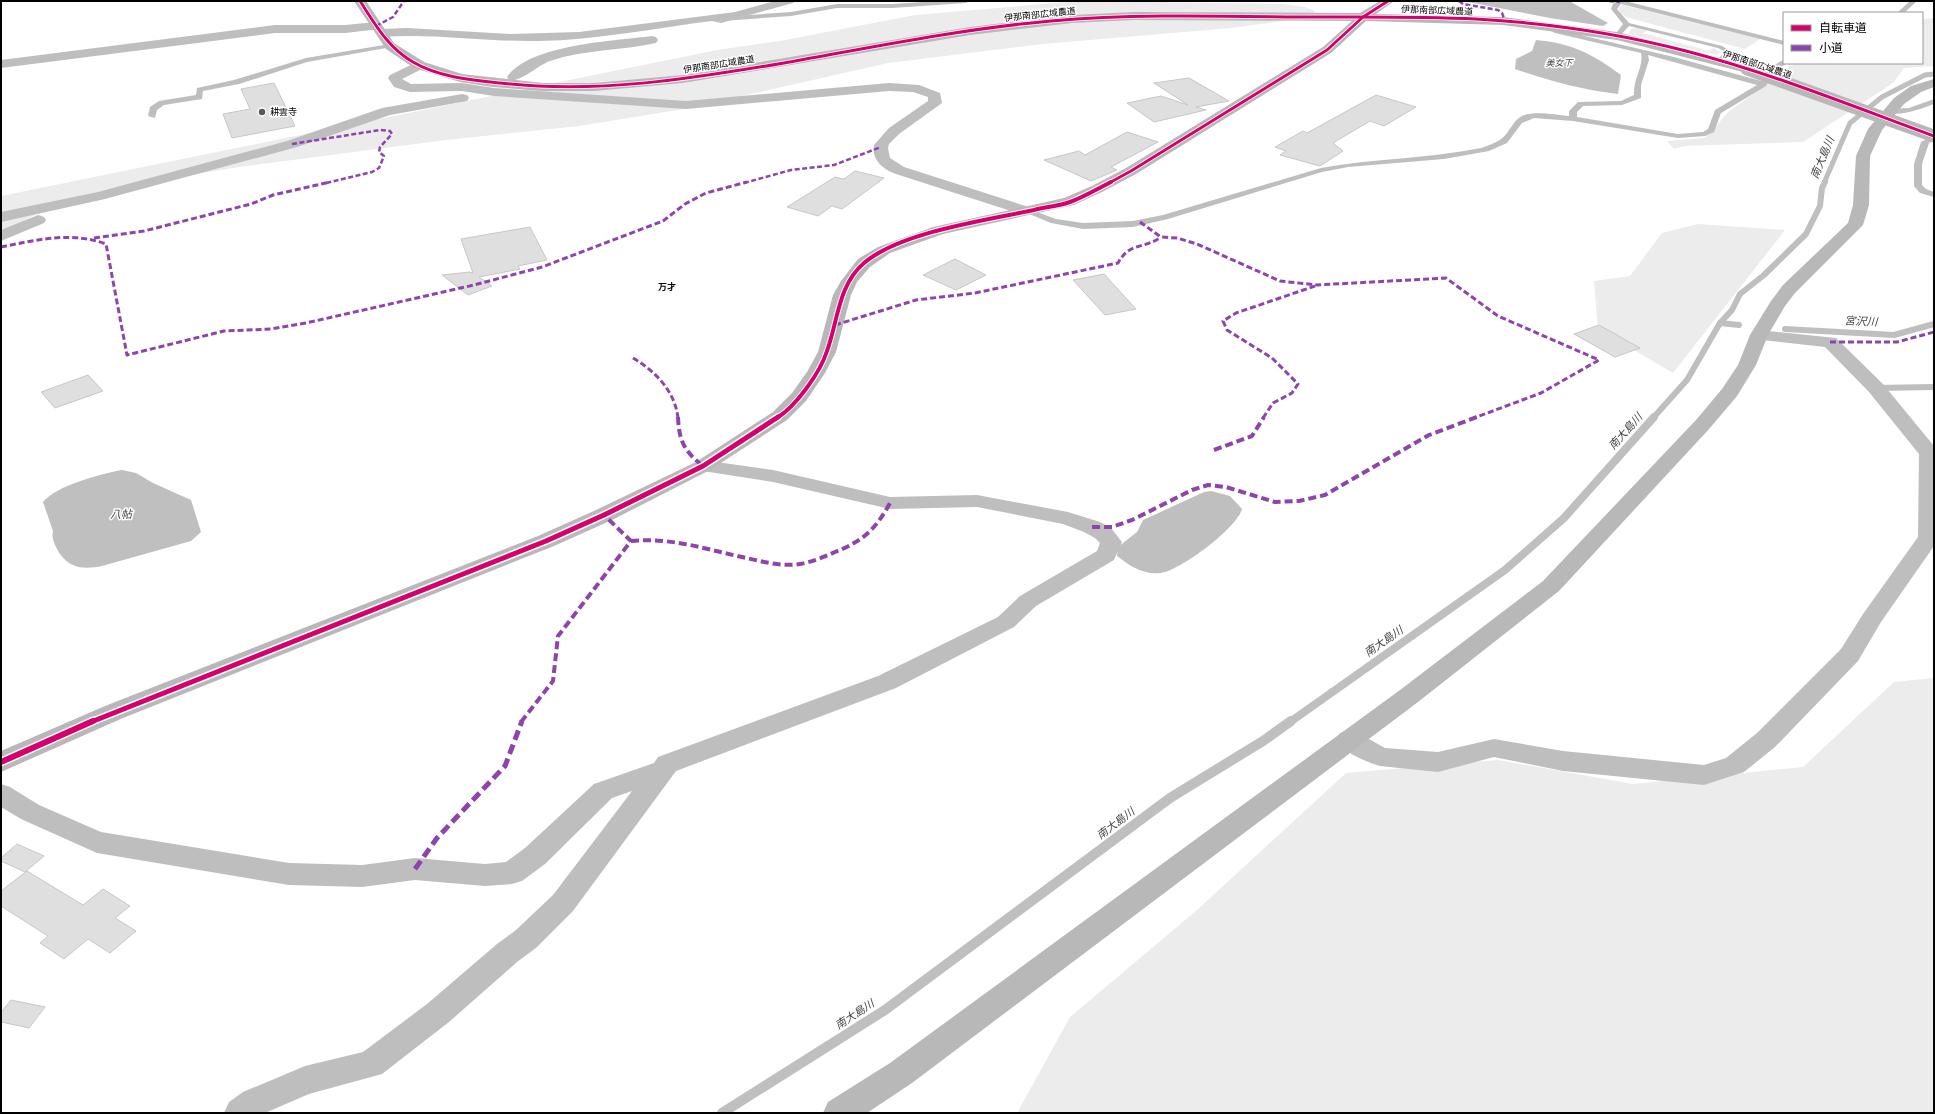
<svg xmlns="http://www.w3.org/2000/svg" width="1935" height="1114" font-family="Overpass,'Noto Sans JP',sans-serif">
  <rect width="100%" height="100%" fill="#fff"/>
  <g fill="#ececec">
    <polygon points="1078,1 1284,4 1305,7 1315,11 1312,14 1291,20 1231,28 1043,44 888,63 684,109 579,126 446,140 239,167 132,185 37,214 1,232 1,196 717,50 780,41 915,15"/>
    <polygon points="1623,5 1760,39 1745,49 1629,18 1620,13 1619,8"/>
    <polygon points="1934,18 1934,66 1904,68 1893,83 1803,142 1685,146 1674,149 1667,141 1704,138 1714,129 1727,113 1795,63 1922,63 1922,19"/>
    <polygon points="1636,28 1647,31 1643,33 1709,51 1713,48 1721,52 1716,55 1712,54 1628,34 1631,29"/>
    <polygon points="1698,224 1785,230 1673,373 1598,329 1594,281 1630,276 1662,233"/>
    <polygon points="1934,678 1934,1113 1017,1113 1070,1017 1197,910 1346,773 1498,760 1633,784 1803,767 1894,682"/>
  </g>
  <g fill="#bfbfbf">
    <polygon points="1569,1 1608,23 1603,26 1550,18 1468,2"/>
    <path d="M1536,40C1571,43 1593,54 1621,75L1618,94C1582,90 1549,81 1515,69L1516,59L1532,51Z"/>
    <path d="M122,470L136,473L153,483L191,500L201,532L191,541L102,566C92,568 81,569 73,565C62,561 50,541 53,531L43,502C57,485 101,474 122,470Z"/>
    <path d="M1211,491L1230,496L1242,509C1237,528 1181,570 1161,573C1143,575 1130,566 1117,556L1118,547L1137,532L1143,520L1204,492Z"/>
  </g>
  <g fill="none" stroke-linecap="round" stroke-linejoin="round">
    <polyline stroke="#bfbfbf" stroke-width="5" points="1824,183 1850,123 1882,97 1925,75 1934,74"/>
    <g stroke="#bfbfbf" stroke-width="6">
      <polyline points="1720,323 1739,325"/>
      <polyline points="1785,329 1894,335 1934,324"/>
      <polyline points="1653,418 1687,380 1720,323 1732,310 1740,294 1764,275 1806,234 1820,206 1822,188 1825,182"/>
    </g>
    <polyline stroke="#bfbfbf" stroke-width="8" points="1290,722 1505,570 1564,518 1654,417"/>
    <polyline stroke="#bfbfbf" stroke-width="10" points="722,1113 885,1010 1170,798 1263,741 1291,721"/>
  </g>
  <g fill="#dfdfdf" stroke="#c7c7c7">
    <polygon points="1189,78 1229,101 1196,107 1206,110 1154,122 1127,103 1161,96 1188,105 1154,83"/>
    <polygon points="274,83 295,126 232,138 223,114 250,109 241,89"/>
    <polygon points="1376,95 1416,107 1384,126 1370,121 1333,143 1343,151 1320,166 1280,155 1286,151 1275,147 1303,131 1307,133"/>
    <polygon points="1127,132 1158,142 1111,167 1117,170 1091,181 1044,160 1079,151 1085,155"/>
    <polygon points="855,171 884,178 842,209 832,206 818,216 787,207 835,177 844,179"/>
    <polygon points="530,227 547,260 518,266 520,269 479,277 492,286 468,295 442,275 470,272 473,273 461,239"/>
    <polygon points="955,259 986,275 956,290 923,275"/>
    <polygon points="1104,274 1136,309 1105,315 1073,280"/>
    <polygon points="1599,325 1640,348 1615,357 1574,334"/>
    <polygon points="88,375 103,391 55,408 41,392"/>
    <polygon points="17,844 44,856 25,872 1,861 1,858"/>
    <polygon points="27,871 83,905 103,889 130,906 115,918 136,931 110,953 88,939 64,959 40,943 48,936 1,906 1,891"/>
    <polygon points="11,1000 45,1007 29,1028 1,1022 1,1012"/>
  </g>
  <g fill="none" stroke-linecap="round" stroke-linejoin="round">
    <g fill="#bebebe" fill-rule="evenodd">
      <polygon points="938,1 969,1 966,3 892,8 837,8 791,16 722,21 719,19 722,17 791,12 837,4 892,4"/>
      <polygon points="1617,1 1630,1 1629,2 1784,41 1784,45 1621,4 1617,9 1629,23 1722,46 1732,52 1719,63 1716,61 1725,52 1718,48 1629,26 1619,37 1615,37 1614,36 1623,24 1611,9 1613,4"/>
      <polygon points="1910,1 1917,1 1904,13 1897,13"/>
      <path d="M1542,24H1546L1559,30L1674,57L1761,81C1767,72 1773,64 1784,60V63H1787L1775,71L1766,86L1721,113L1714,132L1705,136L1678,138L1573,121L1534,118L1522,123L1507,143L1489,151L1444,159L1348,167L1322,172L1168,219L1133,227L1083,229L1051,223L1022,211L1026,208L1056,219L1083,223L1133,221L1163,215L1321,168C1374,158 1428,159 1481,148C1487,146 1496,143 1501,139C1510,133 1512,120 1524,115C1537,111 1556,115 1569,116V111L1578,102L1621,101L1634,95C1633,78 1644,67 1641,53L1555,33L1542,26ZM1648,55L1757,85L1715,110L1708,129L1703,132L1678,134L1577,117V112L1583,106L1622,105L1641,98V85L1649,60Z"/>
      <polygon points="390,44 393,46 392,47 307,62 239,84 203,91 202,99 164,105 157,110 155,118 148,116 150,107 159,101 196,95 197,88 234,80 306,58"/>
      <path d="M1934,99V104C1923,108 1895,119 1885,111L1889,109L1909,108Z"/>
      <polygon points="1934,135 1934,140 1929,143 1922,164 1922,185 1926,189 1934,192 1934,197 1920,193 1914,186 1914,164 1921,142"/>
      <polygon points="1934,384 1934,390 1876,391 1871,388 1876,385"/>
    </g>
    <g fill="#bebebe" fill-rule="evenodd">
      <path d="M775,1H795L793,3L721,23L712,21C655,28 597,40 539,41C486,42 434,33 381,37L375,33L381,29L407,28L511,34L579,32L735,12Z"/>
      <polygon points="376,22 380,23 382,26 380,29 345,33 275,33 1,68 1,60 275,25 345,25"/>
      <path d="M652,36L656,37L658,40L656,43C621,51 585,49 550,61C538,65 520,83 509,80L507,77C530,44 615,41 652,36Z"/>
      <path d="M419,61L424,62L425,65L424,68L402,79L411,84L462,83L494,88L686,101L889,83L919,85L940,93L942,103L899,134L889,144L888,148L890,158L904,167L1032,208L1034,211L1032,214H1020L896,174C884,170 871,160 874,145L889,128L928,101V97L913,92L889,91L686,109L494,96L462,91L410,92L394,87L388,78L390,75Z"/>
      <polygon points="462,94 467,95 469,98 467,101 390,115 297,147 105,199 1,222 1,212 98,192 287,141 382,108"/>
      <polygon points="38,215 44,217 46,220 44,223 1,241 1,230"/>
      <path d="M1759,330L1836,338L1883,384L1934,446V546L1881,622L1858,661L1775,747L1744,772L1704,785L1563,771L1494,757L1438,772L1380,766C1366,762 1344,753 1336,740L1340,733L1349,731L1358,733L1385,748L1438,752L1494,739L1563,751L1704,765L1726,758L1757,733L1841,649L1863,614L1918,537L1919,454L1869,392L1825,347L1753,339L1750,335L1753,331Z"/>
      <polygon points="703,460 773,470 890,497 977,495 1068,512 1100,522 1111,528 1122,542 1114,560 1036,606 1014,627 896,688 676,771 573,911 536,948 517,962 449,1022 382,1074 309,1094 265,1113 224,1113 229,1102 243,1092 305,1066 363,1052 427,1004 497,944 516,930 553,895 632,791 612,798 545,864 522,881 512,884 485,886 415,880 362,887 289,885 97,853 21,819 1,807 1,784 10,787 39,805 101,832 289,863 362,865 415,858 485,864 506,862 525,848 594,784 654,763 658,757 878,676 998,617 1020,596 1097,551 1100,543 1095,538 1084,532 1063,524 977,507 890,509 773,482 696,470 693,466 696,462"/>
    </g>
    <g fill="#b8b8b8" fill-rule="evenodd">
      <polygon points="354,1 366,1 394,43 424,62 462,74 543,83 594,83 683,75 970,27 1072,15 1134,12 1360,13 1380,1 1394,1 1376,14 1503,17 1617,32 1752,66 1753,69 1747,73 1617,40 1503,25 1366,21 1331,53 1136,174 1102,192 1074,205 943,234 890,253 870,267 857,282 851,295 836,352 825,373 806,401 787,420 710,470 612,520 554,546 123,718 1,772 1,751 105,706 538,536 596,510 696,462 773,412 792,393 807,372 818,352 833,295 841,281 858,259 878,247 933,227 1064,198 1092,186 1126,168 1323,47 1352,21 1134,20 1072,23 970,35 683,83 594,91 543,91 493,87 460,82 414,68 386,49"/>
      <polygon points="1934,79 1934,87 1921,92 1904,104 1882,130 1870,156 1869,205 1863,225 1795,293 1785,306 1768,335 1756,365 1737,396 1710,428 1559,591 1418,702 912,1083 867,1113 823,1113 828,1102 890,1063 1400,690 1543,581 1696,420 1722,389 1738,365 1750,335 1771,301 1783,285 1848,223 1853,205 1856,156 1868,129 1894,98 1911,86"/>
    </g>
    <polyline stroke="#b8b8b8" stroke-width="13" points="1747,69 1934,136"/>
    <g stroke="#8e44ad" stroke-width="2.5" stroke-dasharray="5 2.5" stroke-linecap="butt">
      <polyline points="1459,1 1463,4 1498,10 1502,13 1504,18"/>
      <polyline points="1609,1 1620,2"/>
      <polyline points="376,26 393,17 404,1"/>
      <polyline points="292,144 380,130 390,131 392,134 380,147 379,152 384,156 379,168 372,172 326,183"/>
      <polyline points="744,183 791,170 834,165 881,147"/>
    </g>
    <g stroke="#8e44ad" stroke-width="3" stroke-dasharray="6 3" stroke-linecap="butt">
      <polyline points="1140,222 1161,237 1177,238 1197,244 1280,281 1317,285 1446,278 1498,316 1599,360 1541,393 1474,418"/>
      <polyline points="94,238 144,231 251,204 273,195 330,182"/>
      <path d="M1,247C37,240 71,231 106,244L127,355L224,331L271,329L306,323L474,285L542,267L663,221L685,204L706,193L747,182"/>
      <path d="M835,325L916,300L975,293L1118,263C1129,242 1145,249 1161,237"/>
      <polyline points="1830,342 1897,342 1934,332"/>
      <path d="M633,358C655,371 675,391 678,418"/>
      <polyline points="1263,418 1273,403 1292,393 1298,384 1272,358 1227,330 1223,321 1236,313 1315,286"/>
    </g>
    <g stroke="#8e44ad" stroke-width="4" stroke-dasharray="8 4" stroke-linecap="butt">
      <path d="M678,417C679,441 684,451 703,466"/>
      <polyline points="1214,450 1252,436 1264,417"/>
      <polyline points="1092,527 1112,527 1132,520 1192,490 1208,485 1226,487 1275,502 1299,501 1325,495 1429,435 1477,417"/>
      <path d="M631,541C670,537 705,549 742,557C760,561 781,567 800,564C812,562 824,557 835,552C863,541 875,530 890,503"/>
      <polyline points="521,722 553,681 558,636 631,541 604,515"/>
    </g>
    <polyline stroke="#8e44ad" stroke-width="5" stroke-dasharray="10 5" stroke-linecap="butt" points="415,869 437,838 505,766 522,721"/>
    <g stroke="#fff" stroke-width="4.5">
      <g id="cycleway-far3">
        <path d="M360,1C375,24 388,48 413,62C438,77 471,80 500,83C596,94 690,79 784,63C873,47 961,29 1051,21C1133,14 1214,16 1296,17C1356,17 1416,16 1476,19C1547,23 1618,33 1686,51C1771,73 1852,106 1934,136"/>
        <polyline points="1109,183 1131,171 1327,50 1363,17 1388,1"/>
      </g>
    </g>
    <g stroke="#fff" stroke-width="6">
      <path id="cycleway-far2" d="M777,418C796,406 820,373 827,351C838,321 838,285 864,263C900,232 987,220 1034,210C1046,207 1059,206 1070,202C1084,197 1097,189 1111,182"/>
    </g>
    <g stroke="#fff" stroke-width="8">
      <polyline id="cycleway-far1" points="91,722 546,541 604,515 703,466 778,417"/>
    </g>
    <g stroke="#fff" stroke-width="9">
      <polyline id="cycleway" points="1,762 93,721"/>
    </g>
    <use href="#cycleway-far3" stroke="#d6006c" stroke-width="3"/>
    <use href="#cycleway-far2" stroke="#d6006c" stroke-width="4"/>
    <use href="#cycleway-far1" stroke="#d6006c" stroke-width="5"/>
    <use href="#cycleway" stroke="#d6006c" stroke-width="6"/>
  </g>
  <circle fill="#595959" stroke="#fff" stroke-width="1.5" cx="262" cy="112" r="4"/>
  <g text-anchor="middle" dominant-baseline="central" stroke-width="3" stroke-linejoin="round" paint-order="stroke">
    <g font-size="9" fill="#000" stroke="#fff">
      <text transform="translate(1437 11) rotate(2)">伊那南部広域農道</text>
      <text transform="translate(1040 15) rotate(-6)">伊那南部広域農道</text>
      <text transform="translate(719 65) rotate(-9)">伊那南部広域農道</text>
      <text transform="translate(1757 65) rotate(18)">伊那南部広域農道</text>
    </g>
    <g font-size="9" font-style="italic" fill="#444" stroke="#fff">
      <text x="1559" y="63">美女下</text>
    </g>
    <g font-size="9" fill="#000" stroke="#fff" text-anchor="start">
      <text x="270" y="112">耕雲寺</text>
    </g>
    <g font-size="9" font-weight="bold" fill="#000" stroke="#fff">
      <text x="667" y="287">万才</text>
    </g>
    <g font-size="11" font-style="italic" fill="#444" stroke="#fff">
      <text transform="translate(1823 158) rotate(-67)">南大島川</text>
      <text transform="translate(1861 322) rotate(3)">宮沢川</text>
      <text transform="translate(1626 432) rotate(-48)">南大島川</text>
      <text x="121" y="515">八帖</text>
      <text transform="translate(1384 642) rotate(-35)">南大島川</text>
      <text transform="translate(1116 824) rotate(-37)">南大島川</text>
      <text transform="translate(855 1015) rotate(-33)">南大島川</text>
    </g>
  </g>
  <rect width="1935" height="1114" fill="none" stroke="#000000" stroke-width="4"/>
  <rect x="1783" y="12" width="140" height="52" fill="#ffffff" stroke="#999999"/>
  <rect x="1791" y="25" width="20" height="6" fill="#d6006c" stroke="#999999"/>
  <text x="1819" y="32" font-size="12" fill="#000000">自転車道</text>
  <rect x="1791" y="45" width="20" height="6" fill="#8e44ad" stroke="#999999"/>
  <text x="1819" y="52" font-size="12" fill="#000000">小道</text>
</svg>
